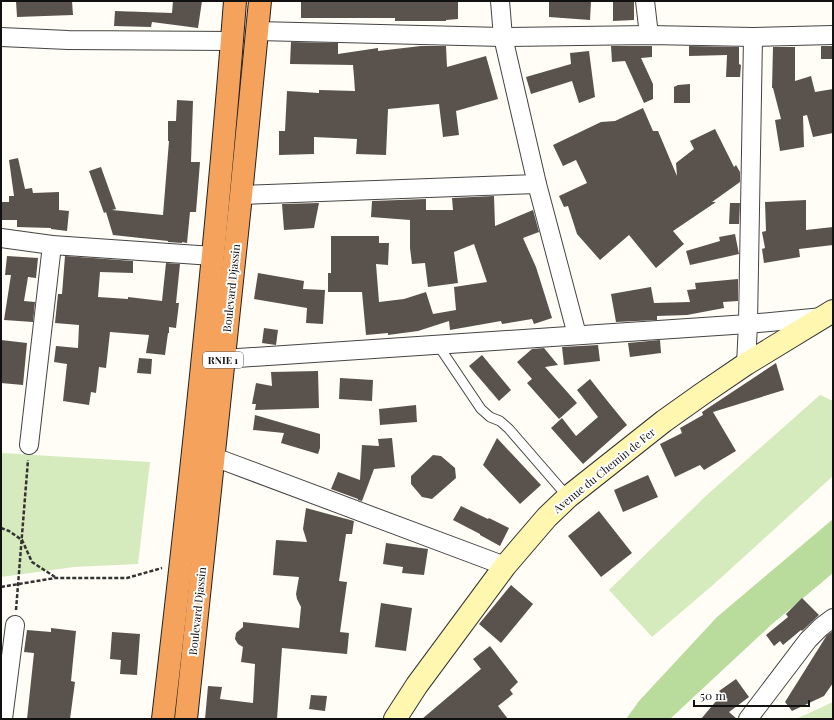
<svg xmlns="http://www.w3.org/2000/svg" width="834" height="720" font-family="'Playfair Display',serif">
  <rect width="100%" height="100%" fill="#fffdf5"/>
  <g fill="#d5ebbd">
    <polygon points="820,395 833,401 833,476 713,585 652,637 609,590 652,548 709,493"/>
    <polygon points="1,453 150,462 138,564 74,567 1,577"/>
    <polygon points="833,702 833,719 796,719"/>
  </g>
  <polygon fill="#b9dc9c" points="833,519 833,573 771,625 670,719 626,719 639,701 717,617"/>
  <g fill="#5a524d">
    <polygon points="16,1 72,1 73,15 17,17"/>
    <polygon points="173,1 202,1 198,28 152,22 151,27 114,26 115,11 172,13"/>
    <polygon points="301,1 458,1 458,19 446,20 446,21 395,21 395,18 301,18"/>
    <polygon points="549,1 591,1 590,20 549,17"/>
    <polygon points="613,1 634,1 634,20 613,21"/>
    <polygon points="291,42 338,43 338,54 378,48 378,51 421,46 446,46 447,67 486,56 498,99 456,111 459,135 443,137 439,104 388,109 386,155 356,154 357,139 314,137 314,154 279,155 279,131 285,131 287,91 319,93 319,90 355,91 354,77 353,65 290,64"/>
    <polygon points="611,46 652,46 652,57 641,58 653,84 653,99 644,103 625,61 612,62"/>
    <polygon points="689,46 739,47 739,64 741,65 740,77 726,77 727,55 689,56"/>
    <rect x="821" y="46" width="12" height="13"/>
    <polygon points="773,47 795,47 795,81 811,76 815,92 833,89 833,133 813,137 807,115 803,116 804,147 780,151 775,120 781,119 773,88 772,88"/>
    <polygon points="589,51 595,97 579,103 572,81 531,94 526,77 571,64 570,53"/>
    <polygon points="690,84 690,103 674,103 674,87 678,85"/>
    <polygon points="177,100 193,101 191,162 200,162 196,212 190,212 187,243 182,242 182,243 168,242 168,241 113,235 106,212 104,213 89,171 101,167 116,209 112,210 163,215 169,141 168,141 168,121 176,121"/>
    <polygon points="643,108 653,131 658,131 677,176 676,163 694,149 690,141 715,129 734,167 736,165 740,172 740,182 712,202 716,202 673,231 684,244 656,268 629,235 600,260 577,234 568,206 564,207 559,196 587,183 576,160 563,166 553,145 601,122 615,121"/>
    <polygon points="18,158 25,189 32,188 33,193 59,192 59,210 69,211 67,231 51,229 51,228 17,227 17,220 1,220 1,202 9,202 9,196 14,196 9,160"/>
    <polygon points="494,196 495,226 533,210 539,232 523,238 536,267 552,318 534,324 532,319 502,324 501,321 450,330 449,321 418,331 388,335 388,333 366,335 362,292 328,292 328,273 331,273 331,236 379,236 379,243 389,243 388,265 376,264 379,302 404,299 426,292 433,314 456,310 454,287 487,282 474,244 454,252 458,283 428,287 425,263 412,264 410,248 410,220 371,217 372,201 426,199 426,210 453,210 452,198"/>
    <polygon points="806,200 806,230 833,227 833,245 799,249 800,257 764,263 762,249 765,248 762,232 766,231 765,202"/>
    <polygon points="319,203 314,228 284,230 282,204"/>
    <polygon points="730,203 740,203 739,224 729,224"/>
    <polygon points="735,234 739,254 690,265 686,251 720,241 719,237"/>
    <polygon points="7,256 38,258 36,278 28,277 24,301 35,302 33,322 4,320 11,275 5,275"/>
    <polygon points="65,256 133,261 133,273 100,272 98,297 128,299 128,297 162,301 166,263 180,264 176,303 179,303 176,328 169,327 169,333 168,333 165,355 146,353 149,335 110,332 106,368 99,367 96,393 91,392 89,405 63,401 67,364 54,362 56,346 78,348 79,325 55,323 58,294 62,294"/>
    <polygon points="258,273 304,281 303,289 325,290 323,324 306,323 307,308 254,299"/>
    <polygon points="738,279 738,301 723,302 724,308 687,315 657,316 657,320 616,322 611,294 651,287 654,303 690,302 687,290 696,289 695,283"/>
    <polygon points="264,328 278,330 276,345 262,343"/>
    <polygon points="1,340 27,343 23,385 1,383"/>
    <polygon points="660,340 661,353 630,357 628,343"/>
    <polygon points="598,345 600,361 564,365 562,347"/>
    <polygon points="544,348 558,365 545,367 577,403 559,419 527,383 532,379 517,362 532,349"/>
    <polygon points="482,355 511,390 499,401 469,366"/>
    <polygon points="139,358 152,359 151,374 137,373"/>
    <polygon points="776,363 784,390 713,412 736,451 704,470 700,465 675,477 660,444 682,433 680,428 703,415 702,412"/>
    <polygon points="318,371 319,408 255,410 256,404 252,404 256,383 272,386 271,372"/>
    <polygon points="340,378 373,380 372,401 339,399"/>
    <polygon points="590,379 609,403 627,425 583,464 551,428 562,418 576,436 598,417 577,390"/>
    <polygon points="416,405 417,422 380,425 379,409"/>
    <polygon points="255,415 320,434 320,448 318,454 281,443 284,433 253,430"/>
    <polygon points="392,438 395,467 374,469 362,501 358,500 358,499 331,489 338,472 360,480 362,445 379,446 378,439"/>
    <polygon points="497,438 541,485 520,504 483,465"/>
    <polygon points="433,455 441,456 455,468 456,478 432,499 422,497 411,484 411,476"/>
    <polygon points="648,475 658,497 623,512 614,490"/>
    <polygon points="461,506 488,519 489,518 509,528 500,546 480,535 480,534 453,520"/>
    <polygon points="306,508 354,521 352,534 346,534 339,581 347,582 340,632 349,633 347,654 282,648 277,719 205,719 208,686 222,687 220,699 253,703 255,664 241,662 243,647 238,644 235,639 236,633 243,627 243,622 299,628 301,607 297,599 296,594 299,577 273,575 276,540 307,542 303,529"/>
    <polygon points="599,511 632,553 601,577 568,536"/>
    <polygon points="386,543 428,549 424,575 402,573 403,567 383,564"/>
    <polygon points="511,585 533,604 501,643 479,624"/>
    <polygon points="802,598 819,615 802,631 801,630 783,645 780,641 774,646 766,635 788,617 786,614"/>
    <polygon points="381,603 412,608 406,651 375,647"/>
    <polygon points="51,628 76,631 71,681 75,682 70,719 27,719 34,653 24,652 27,630 51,632"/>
    <polygon points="833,631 833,683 824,696 792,711 785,702 827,635"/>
    <polygon points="112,632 140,634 137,675 120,674 121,660 110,659"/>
    <polygon points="490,646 518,682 510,690 513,694 498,706 508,719 422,719 481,669 473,659"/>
    <polygon points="736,679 749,697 729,712 737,719 701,719 722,694 719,691"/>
    <polygon points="311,695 327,696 325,711 309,709"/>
  </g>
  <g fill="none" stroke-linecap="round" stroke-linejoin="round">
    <g stroke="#444" stroke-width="11">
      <polyline id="lane" points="438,345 481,409 490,417 500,421 509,429 568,497"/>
    </g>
    <g stroke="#444" stroke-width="20">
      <g id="street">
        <polyline points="500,1 503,37 537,184 577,335"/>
        <polyline points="645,1 649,35"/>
        <polyline points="257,31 503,37 649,35 753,37 833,35"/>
        <polyline points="1,37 68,40 232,41"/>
        <polyline points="241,195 537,184"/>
        <polyline points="1,238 52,245 213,256"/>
        <polyline points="223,359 748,324 823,317"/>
        <polyline points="746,364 748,324 753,37"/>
        <polyline points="29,445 52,245"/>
        <polyline points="214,457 505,566"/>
        <polyline points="3,719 15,625"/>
        <polyline points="748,719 808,640 821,627 833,618"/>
      </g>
    </g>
    <g stroke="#333" stroke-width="24">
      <polyline id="secondary" points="395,719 417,685 505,566 547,517 568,497 664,421 702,394 746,364 833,311"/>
    </g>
    <g stroke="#222" stroke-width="24">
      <g id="highway">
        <path d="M163,719C191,480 217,241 235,1"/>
        <polyline points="186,719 241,195 260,1"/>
      </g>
    </g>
    <g stroke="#333" stroke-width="2.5" stroke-dasharray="4 2" stroke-linecap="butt">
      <polyline points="1,528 9,531 22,540 32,562 55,577"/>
      <polyline points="1,587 55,578 127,578 162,568"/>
      <polyline points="16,610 28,460"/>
    </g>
    <use href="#lane" stroke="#fff" stroke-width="9"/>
    <use href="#street" stroke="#fff" stroke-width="18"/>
    <use href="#secondary" stroke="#fff6b0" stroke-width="22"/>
    <use href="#highway" stroke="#f5a25d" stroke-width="22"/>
  </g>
  <g text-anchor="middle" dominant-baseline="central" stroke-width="4" stroke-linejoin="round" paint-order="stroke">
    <rect fill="#fff" stroke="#585858" stroke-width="1" x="203" y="352" width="40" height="16" rx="3"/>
    <g font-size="10" font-weight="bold" fill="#111">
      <text x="223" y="360">RNIE 1</text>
    </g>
    <g font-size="11" fill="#111" stroke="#fff">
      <text transform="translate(231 288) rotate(-84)">Boulevard Djassin</text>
      <text transform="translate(604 470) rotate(-39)">Avenue du Chemin de Fer</text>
      <text transform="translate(197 611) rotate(-84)">Boulevard Djassin</text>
    </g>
  </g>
  <rect width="834" height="720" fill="none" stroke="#111111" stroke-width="4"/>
  <path d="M694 700v6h115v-6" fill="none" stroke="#111111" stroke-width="2"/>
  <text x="700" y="700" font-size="12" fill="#111111" stroke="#ffffff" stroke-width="3" paint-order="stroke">50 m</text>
</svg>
